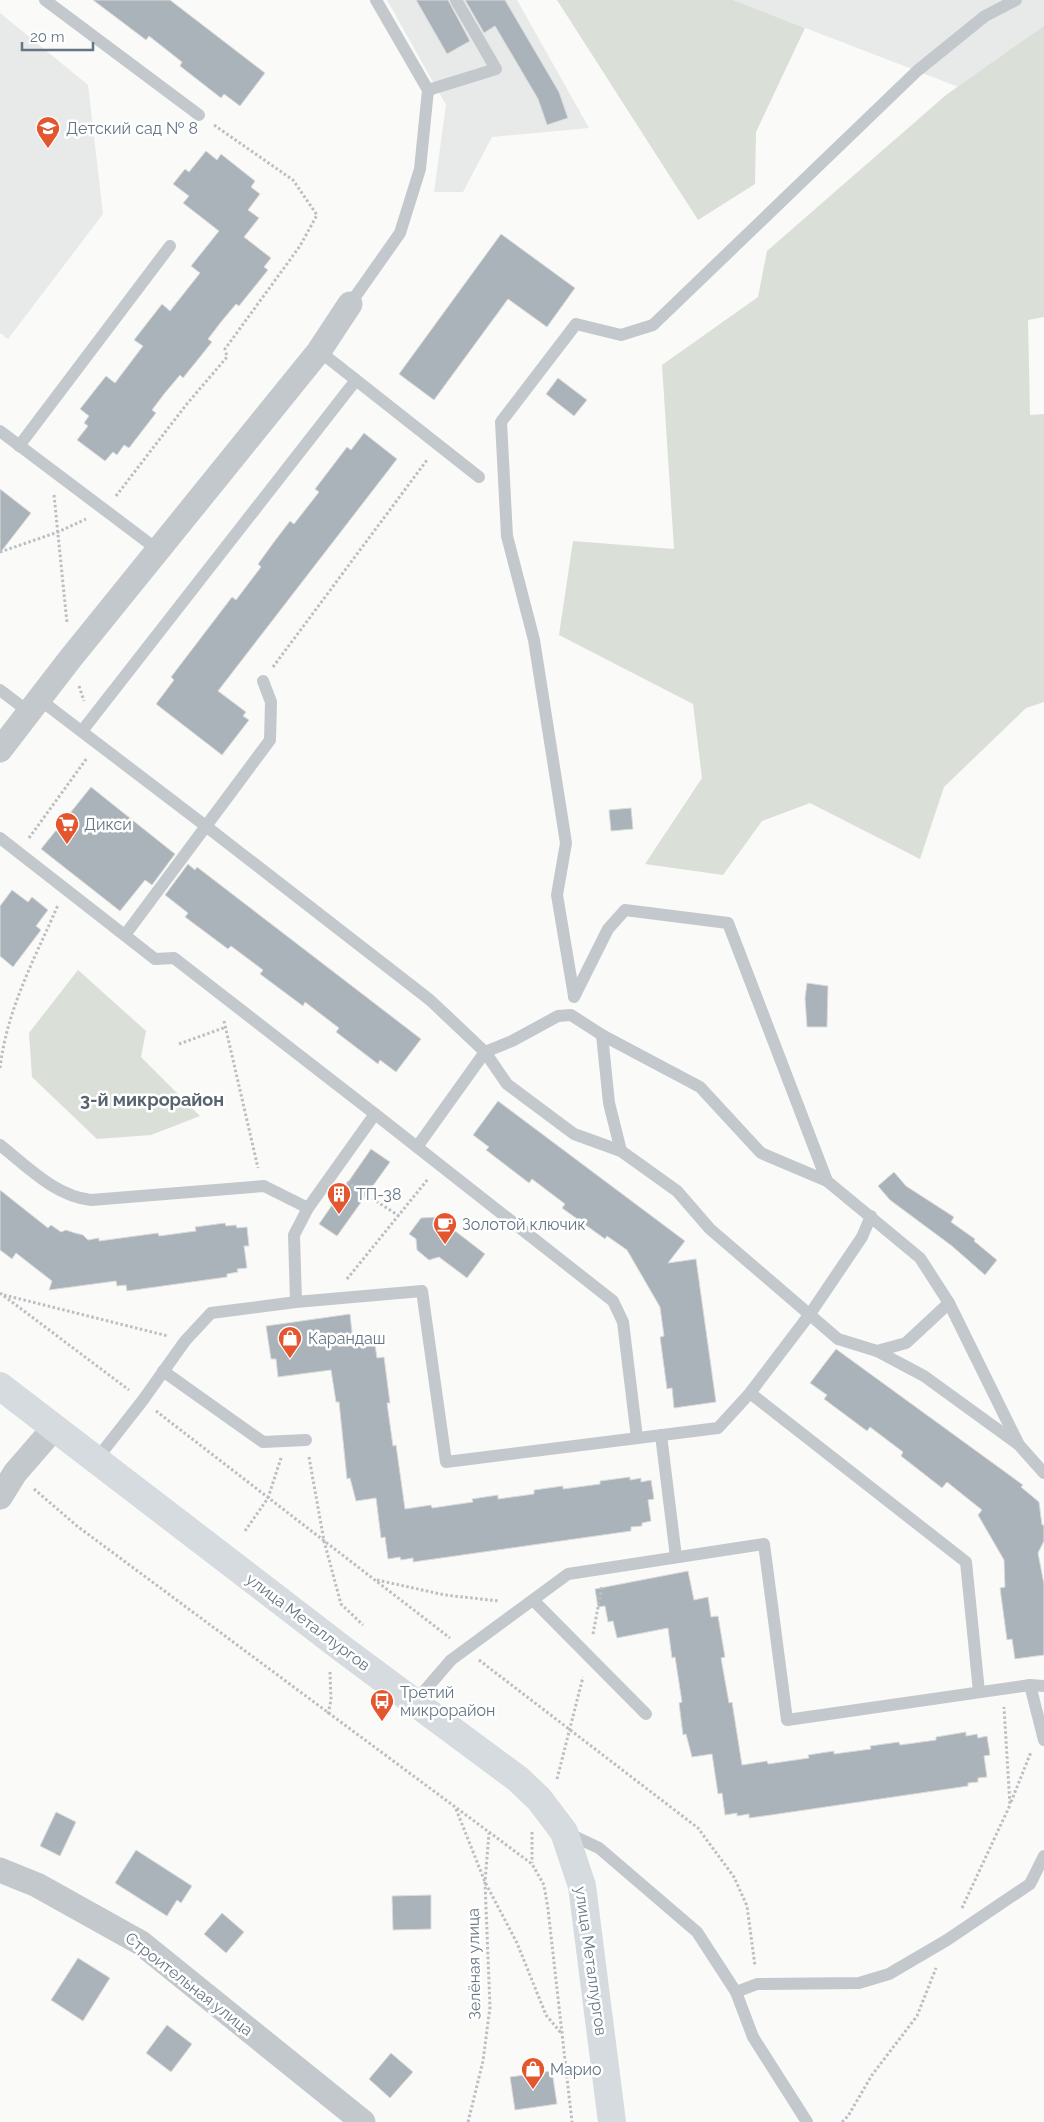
<svg xmlns="http://www.w3.org/2000/svg" width="1044" height="2122" font-family="Raleway,sans-serif">
  <rect width="100%" height="100%" fill="#fafaf8"/>
  <g fill="#e8e9e9">
    <polygon points="387,0 517,0 589,128 492,137 463,192 434,192 446,105"/>
    <polygon points="733,0 1044,0 1044,120 917,71"/>
    <polygon points="0,13 88,85 103,214 8,339 0,333"/>
  </g>
  <g fill="#dadfd7">
    <polygon points="557,0 733,0 805,28 756,132 755,184 698,220"/>
    <polygon points="1044,26 1044,317 1028,320 1030,415 1044,414 1044,702 1026,708 944,787 920,859 810,803 762,821 723,875 645,864 702,778 693,704 559,635 573,541 674,549 662,365 758,297 767,251 946,95"/>
    <polygon points="78,970 146,1031 141,1057 200,1116 151,1135 97,1139 32,1077 29,1033"/>
  </g>
  <g fill="#aab3b9" stroke="#dcdcda">
    <polygon points="93,0 170,0 265,73 240,106 224,94 221,98 180,66 182,62 149,36 146,40"/>
    <polygon points="416,0 448,0 470,41 447,54"/>
    <polygon points="465,0 505,0 559,92 568,118 547,125 538,99 495,26 484,33"/>
    <polygon points="206,151 217,160 221,154 255,181 251,187 260,194 248,210 259,218 244,237 271,258 264,267 268,270 239,306 236,304 221,322 208,339 212,342 183,378 180,375 164,394 152,410 156,413 129,448 124,445 117,455 113,452 105,461 77,440 88,426 84,423 89,416 80,409 106,376 115,383 143,346 134,340 162,304 170,311 200,273 191,266 219,231 183,203 189,196 173,184 185,169 189,172"/>
    <polygon points="501,234 575,288 547,327 508,299 434,400 399,374"/>
    <polygon points="558,378 587,400 574,416 546,394"/>
    <polygon points="364,433 397,459 218,691 246,712 243,716 249,720 222,755 156,704 174,680 171,677 216,618 232,597 236,600 261,567 258,564 274,542 290,521 294,524 319,492 315,489 347,447 351,450"/>
    <polygon points="0,489 31,513 0,553"/>
    <polygon points="91,787 175,854 152,885 145,880 120,911 41,849"/>
    <polygon points="631,808 633,829 611,831 609,810"/>
    <polygon points="188,864 195,870 197,867 421,1039 396,1072 380,1060 378,1064 336,1032 339,1028 305,1002 303,1006 260,974 263,970 231,946 228,949 185,917 188,913 165,895"/>
    <polygon points="12,890 28,902 32,897 48,910 36,926 41,930 13,967 0,956 0,906"/>
    <polygon points="807,983 828,986 827,1027 807,1027 805,998"/>
    <polygon points="498,1101 685,1241 668,1263 696,1259 716,1402 674,1408 672,1388 667,1389 660,1337 664,1336 660,1307 627,1250 607,1236 605,1239 562,1208 565,1204 532,1179 529,1183 486,1150 489,1147 473,1135"/>
    <polygon points="371,1149 390,1162 337,1236 319,1224"/>
    <polygon points="894,1172 906,1186 954,1217 951,1222 975,1239 974,1241 997,1260 985,1275 952,1246 890,1200 878,1186"/>
    <polygon points="0,1190 48,1228 51,1225 61,1232 66,1230 75,1233 83,1235 88,1240 99,1238 99,1241 158,1233 159,1236 196,1231 195,1227 225,1223 226,1226 236,1225 237,1228 247,1227 249,1246 244,1246 247,1268 237,1269 238,1272 227,1274 227,1277 127,1291 126,1285 117,1286 116,1281 49,1290 52,1281 16,1253 12,1259 0,1250"/>
    <polygon points="437,1217 485,1254 467,1278 439,1257 429,1260 417,1250 416,1239 409,1234 421,1218"/>
    <polygon points="350,1314 353,1341 374,1338 377,1358 384,1357 390,1403 387,1403 393,1446 396,1445 405,1509 431,1505 432,1508 473,1502 472,1499 498,1495 498,1499 534,1494 534,1490 563,1486 563,1489 600,1484 600,1481 630,1477 630,1480 641,1478 641,1482 651,1480 654,1499 648,1500 651,1521 642,1523 642,1526 631,1527 631,1531 413,1562 413,1558 401,1560 400,1557 388,1559 385,1537 381,1538 376,1498 356,1501 350,1478 347,1479 339,1402 336,1402 331,1370 278,1377 276,1359 271,1359 266,1326"/>
    <polygon points="836,1349 1023,1485 1021,1487 1039,1502 1042,1525 1044,1525 1044,1541 1038,1553 1044,1584 1044,1655 1015,1659 1012,1639 1007,1640 1000,1588 1005,1587 1004,1560 978,1515 982,1510 947,1482 942,1488 901,1456 903,1452 870,1427 867,1431 824,1399 827,1395 810,1383"/>
    <polygon points="688,1571 694,1600 708,1597 711,1617 718,1616 725,1657 721,1658 729,1703 732,1702 742,1765 767,1761 768,1764 809,1758 808,1755 834,1751 834,1754 871,1749 870,1746 899,1742 900,1745 936,1740 936,1737 966,1732 966,1736 977,1734 978,1738 987,1736 990,1755 984,1756 987,1777 978,1778 978,1782 968,1783 968,1786 771,1815 749,1818 749,1814 737,1816 737,1813 725,1815 722,1793 718,1794 712,1754 692,1757 686,1734 683,1735 679,1703 682,1702 675,1657 672,1658 668,1628 617,1638 613,1621 608,1622 605,1606 598,1607 595,1589"/>
    <polygon points="56,1812 76,1822 60,1856 40,1846"/>
    <polygon points="136,1850 192,1886 181,1903 177,1900 167,1916 115,1883"/>
    <polygon points="431,1895 431,1929 393,1930 392,1896"/>
    <polygon points="222,1913 244,1932 226,1953 204,1934"/>
    <polygon points="78,1958 110,1978 83,2021 51,2000"/>
    <polygon points="167,2025 192,2044 171,2072 146,2053"/>
    <polygon points="391,2053 413,2072 390,2098 369,2079"/>
    <polygon points="552,2071 557,2104 515,2110 510,2077"/>
  </g>
  <g fill="none" stroke-linecap="round" stroke-linejoin="round">
    <g stroke="#bbbfc2" stroke-width="3" stroke-dasharray="2.5 2.5" stroke-linecap="butt">
      <polyline points="54,495 67,623"/>
      <polyline points="116,496 186,405 227,357 225,349 300,246 317,215 293,180 214,125"/>
      <polyline points="0,552 58,532 86,519"/>
      <polyline points="273,667 427,460"/>
      <polyline points="79,686 84,701"/>
      <polyline points="29,838 87,758"/>
      <polyline points="224,1021 258,1168"/>
      <polyline points="179,1044 226,1027"/>
      <path d="M0,1068C7,1009 34,960 58,905"/>
      <polyline points="347,1182 399,1216"/>
      <polyline points="347,1279 428,1179"/>
      <polyline points="0,1293 129,1390"/>
      <polyline points="4,1295 168,1336"/>
      <polyline points="156,1411 450,1638"/>
      <polyline points="309,1457 324,1541 341,1604 363,1625"/>
      <polyline points="34,1489 77,1526 532,1864 544,1885 548,1909 572,2122"/>
      <polyline points="245,1531 268,1498 281,1458"/>
      <polyline points="377,1580 445,1595 499,1601"/>
      <polyline points="593,1634 602,1586"/>
      <polyline points="479,1660 698,1828 734,1877 747,1906 755,1966"/>
      <polyline points="328,1714 331,1700 330,1672"/>
      <polyline points="557,1779 583,1677"/>
      <polyline points="1011,1802 1031,1752"/>
      <polyline points="456,1809 485,1882 517,1943 546,2015 561,2033"/>
      <polyline points="532,1832 532,1863"/>
      <polyline points="962,1908 1010,1805 1004,1707"/>
      <polyline points="468,2122 483,2061 490,2007 485,1882 489,1833"/>
      <polyline points="842,2122 848,2116 872,2075 917,2016 936,1968"/>
    </g>
    <g stroke="#c3c8cc" stroke-width="12">
      <polyline points="45,0 199,115"/>
      <polyline points="428,90 496,69 456,0"/>
      <polyline points="350,304 400,233 420,169 428,90 376,0"/>
      <polyline points="356,380 479,477"/>
      <polyline points="0,431 158,550"/>
      <polyline points="19,446 170,246"/>
      <polyline points="0,690 29,712"/>
      <polyline points="39,699 207,827 430,1000 485,1052 507,1084 574,1134 621,1151 677,1191 710,1229 838,1339 877,1351 924,1376 1019,1445"/>
      <polyline points="82,731 356,380 319,351"/>
      <polyline points="0,838 155,959 174,958 375,1114 308,1208 294,1235 296,1302"/>
      <polyline points="125,935 270,740 271,702 263,681"/>
      <polyline points="574,996 557,895 566,843 534,640 507,536 501,422 576,324 621,335 653,325 917,71 985,16 1016,0"/>
      <polyline points="574,997 608,929 625,910 728,923 827,1181"/>
      <polyline points="602,1035 609,1103 621,1151"/>
      <polyline points="375,1114 613,1301 623,1322 637,1438"/>
      <path d="M0,1145C28,1167 55,1196 91,1200L264,1186L308,1208"/>
      <polyline points="417,1147 485,1052 512,1041 558,1016 571,1015 602,1035 700,1087 761,1153 827,1181 920,1258 949,1303 1019,1445 1044,1473"/>
      <polyline points="877,1351 906,1343 949,1303"/>
      <polyline points="163,1371 263,1442 306,1440"/>
      <polyline points="750,1393 966,1562 979,1692"/>
      <polyline points="661,1435 676,1557"/>
      <polyline points="96,1460 143,1400 185,1341 211,1313 296,1302 422,1291 446,1462 718,1428 750,1393 810,1314 862,1237 871,1216"/>
      <polyline points="533,1600 646,1714"/>
      <polyline points="1030,1685 1044,1740"/>
      <polyline points="414,1703 451,1660 568,1574 764,1544 787,1720 1030,1685 1044,1686"/>
      <polyline points="567,1833 599,1848 697,1932 736,1992 753,2037 807,2122"/>
      <polyline points="736,1992 757,1984 859,1983 889,1974 947,1940 1030,1884 1044,1856"/>
    </g>
    <g stroke="#c3c8cc" stroke-width="25">
      <polyline points="0,750 70,659 319,351 350,304"/>
      <polyline points="0,1497 15,1473 54,1428"/>
      <polyline points="0,1870 37,1885 141,1943 363,2122"/>
    </g>
    <polyline stroke="#d6dbdf" stroke-width="28" points="0,1386 344,1650 518,1779 539,1799 564,1832 582,1886 612,2122"/>
  </g>
  <defs>
    <g id="school-pin" transform="scale(1.25)"><path d="M0 17L-7.5 6A9.5 9.5 0 1 1 7.5 6Z" fill="#e4572e" stroke="#fff"/><path d="M0-5L7-2L0 1L-7-2ZM-4 1L0 2.5L4 1V4Q0 6-4 4Z" fill="#fff"/></g>
    <g id="supermarket-pin" transform="scale(1.25)"><path d="M0 17L-7.5 6A9.5 9.5 0 1 1 7.5 6Z" fill="#e4572e" stroke="#fff"/><path d="M-6-5.5h2.5l.6 2H6L4.5 2H-2.5L-4.4-4H-6ZM-1.5 3.2a1.3 1.3 0 1 0 .1 0ZM3 3.2a1.3 1.3 0 1 0 .1 0Z" fill="#fff"/></g>
    <g id="building-pin" transform="scale(1.25)"><path d="M0 17L-7.5 6A9.5 9.5 0 1 1 7.5 6Z" fill="#e4572e" stroke="#fff"/><path d="M-4-6H4V6H1V3H-1V6H-4ZM-2.5-4.3h1.7v1.8h-1.7ZM.8-4.3h1.7v1.8H.8ZM-2.5-1h1.7V.8h-1.7ZM.8-1h1.7V.8H.8Z" fill="#fff"/></g>
    <g id="cafe-pin" transform="scale(1.25)"><path d="M0 17L-7.5 6A9.5 9.5 0 1 1 7.5 6Z" fill="#e4572e" stroke="#fff"/><path d="M-5.5-4.5H6V0H3Q3 3.5 0 3.5H-2.5Q-5.5 3.5-5.5 0ZM3-3.2v2h1.7v-2ZM-6 4.5H4V6H-6Z" fill="#fff"/></g>
    <g id="shop-pin" transform="scale(1.25)"><path d="M0 17L-7.5 6A9.5 9.5 0 1 1 7.5 6Z" fill="#e4572e" stroke="#fff"/><path d="M-5-2.5h2.3a2.7 3.5 0 0 1 5.4 0H5L5.5 6h-11ZM-1.5-2.5h3a1.5 2.3 0 0 0-3 0Z" fill="#fff"/></g>
    <g id="bus-pin" transform="scale(1.25)"><path d="M0 17L-7.5 6A9.5 9.5 0 1 1 7.5 6Z" fill="#e4572e" stroke="#fff"/><path d="M-5-6H5V4H4V6H2V4H-2V6H-4V4H-5ZM-3.5-4V0h7V-4ZM-3.5 1.2v1.5H-2V1.2ZM2 1.2v1.5H3.5V1.2Z" fill="#fff"/></g>
  </defs>
  <g fill-rule="evenodd">
    <use href="#school-pin" x="48" y="128"/>
    <use href="#supermarket-pin" x="67" y="824"/>
    <use href="#building-pin" x="339" y="1194"/>
    <use href="#cafe-pin" x="445" y="1224"/>
    <use href="#shop-pin" x="290" y="1338"/>
    <use href="#bus-pin" x="382" y="1701"/>
    <use href="#shop-pin" x="533" y="2069"/>
  </g>
  <g text-anchor="middle" dominant-baseline="central" stroke-width="5" stroke-linejoin="round" paint-order="stroke">
    <g font-size="16" fill="#657683" stroke="#fff" text-anchor="start">
      <text x="66" y="128">Детский сад № 8</text>
      <text x="84" y="824">Дикси</text>
      <text x="356" y="1194">ТП-38</text>
      <text x="462" y="1224">Золотой ключик</text>
      <text x="308" y="1338">Карандаш</text>
      <text x="400" y="1692">Третий<tspan x="400" dy="18">микрорайон</tspan></text>
      <text x="550" y="2069">Марио</text>
    </g>
    <g font-size="16" fill="#657683" stroke="#fff">
      <text transform="translate(308 1622) rotate(37)">улица Металлургов</text>
      <text transform="translate(591 1961) rotate(82)">улица Металлургов</text>
      <text transform="translate(474 1964) rotate(-91)">Зелёная улица</text>
      <text transform="translate(189 1984) rotate(38)">Строительная улица</text>
    </g>
    <g font-size="18" font-weight="bold" fill="#57646e" stroke="#fff">
      <text x="152" y="1099">3-й микрорайон</text>
    </g>
  </g>
  <path d="M22 42v8h71v-8" fill="none" stroke="#657683" stroke-width="2.5"/>
  <text x="30" y="42" font-size="15" fill="#657683" stroke="#ffffff" stroke-width="4" paint-order="stroke">20 m</text>
</svg>
